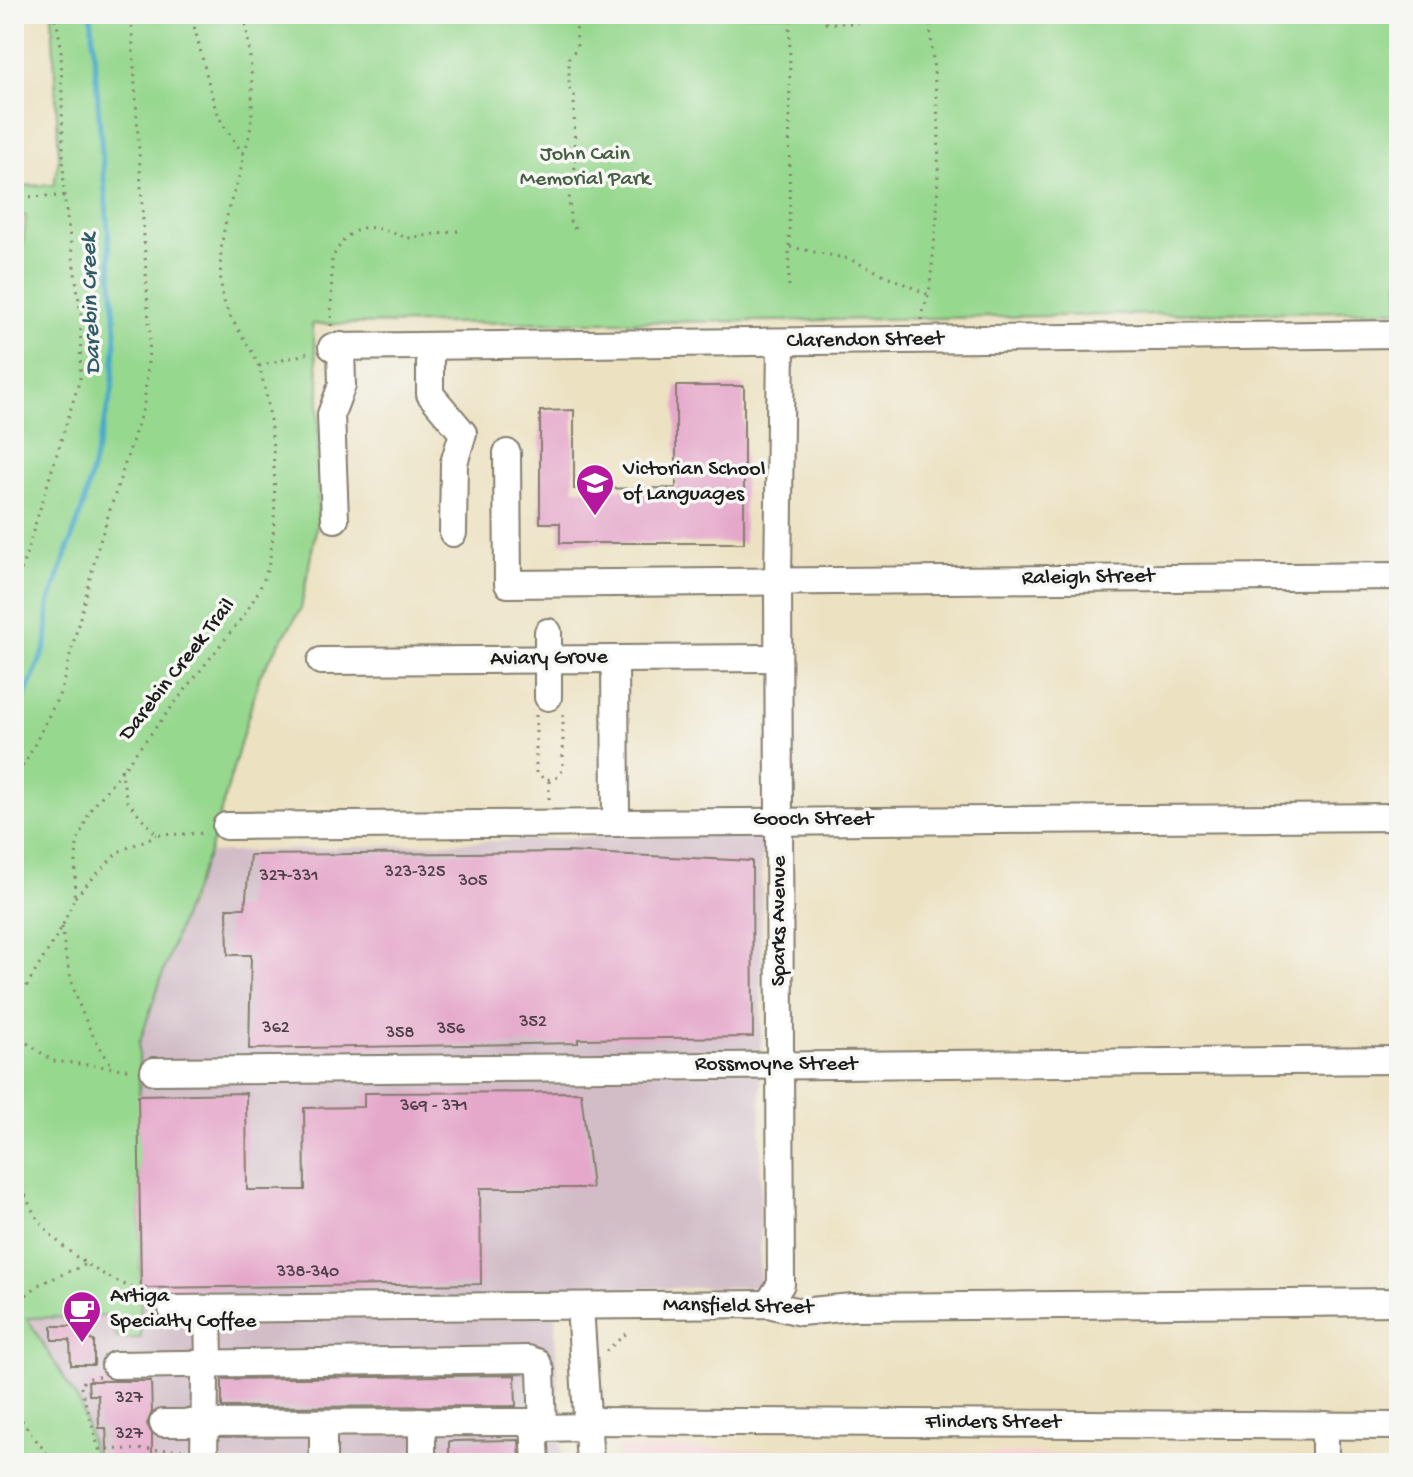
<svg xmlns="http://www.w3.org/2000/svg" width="1413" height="1477" font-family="'Gochi Hand',sans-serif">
  <rect width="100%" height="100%" fill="#f6f6f2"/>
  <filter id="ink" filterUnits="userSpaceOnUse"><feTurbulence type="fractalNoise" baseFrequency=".0125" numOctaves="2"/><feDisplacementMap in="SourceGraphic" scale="16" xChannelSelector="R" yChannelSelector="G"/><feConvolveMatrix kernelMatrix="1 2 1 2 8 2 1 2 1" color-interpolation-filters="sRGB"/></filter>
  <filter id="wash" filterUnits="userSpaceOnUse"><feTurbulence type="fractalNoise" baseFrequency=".006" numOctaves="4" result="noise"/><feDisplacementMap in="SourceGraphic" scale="32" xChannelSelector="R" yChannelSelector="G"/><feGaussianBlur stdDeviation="1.8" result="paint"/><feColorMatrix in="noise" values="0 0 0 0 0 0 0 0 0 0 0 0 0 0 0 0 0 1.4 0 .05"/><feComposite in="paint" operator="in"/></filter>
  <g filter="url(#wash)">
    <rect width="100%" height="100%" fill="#ece1c1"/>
    <polygon fill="#f7cfd3" points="617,1447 1204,1457 1205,1463 618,1463"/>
    <polygon fill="#d2bdc7" points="762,830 760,1287 556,1289 555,1333 562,1463 96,1463 81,1406 27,1317 108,1316 138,1095 139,1044 181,920 209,853"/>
    <polygon fill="#97d88f" stroke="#5a7a56" stroke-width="2" points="52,14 1399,14 1399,310 772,321 312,324 319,380 318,518 301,609 260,675 209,853 181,920 139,1044 141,1338 117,1338 108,1316 27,1318 81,1406 96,1463 14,1463 15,319 26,216 14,215 14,186 54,185 59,158"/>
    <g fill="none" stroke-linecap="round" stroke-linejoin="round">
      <polyline stroke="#49aac8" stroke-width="5" points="14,722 46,646 49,604 82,509 112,392 116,331 91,14"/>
    </g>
    <g id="blocks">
      <g fill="#e5a7ca">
        <polygon points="676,386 744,386 744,543 560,543 560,523 540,523 540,411 574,410 574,489 676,488"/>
        <polygon points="568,852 752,861 753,1037 578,1039 578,1043 249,1049 251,955 228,955 227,908 245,908 250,855"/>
        <polygon points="581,1092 592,1188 480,1188 481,1284 141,1288 138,1095 246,1093 247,1190 305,1190 304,1108 364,1107 364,1093"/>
        <polygon points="74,1321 90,1321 90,1340 94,1341 94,1365 71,1365 70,1340 52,1340 52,1326 74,1326"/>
        <polygon points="515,1375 516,1406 222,1407 222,1379"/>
        <polygon points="88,1381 151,1381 152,1412 147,1424 152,1434 152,1463 108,1463 106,1428 99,1428 98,1395 89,1395"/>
        <polygon points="519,1440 520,1463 449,1463 449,1441"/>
      </g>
    </g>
  </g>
  <g filter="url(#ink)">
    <use href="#blocks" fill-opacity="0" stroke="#847e6e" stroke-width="2"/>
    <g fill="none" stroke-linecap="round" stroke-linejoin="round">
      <g stroke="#847e6e" stroke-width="30">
        <g id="minor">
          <polyline points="430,346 430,394 463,433 454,463 453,533"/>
          <polyline points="332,347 1399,334"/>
          <polyline points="507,453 508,584 1399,576"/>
          <polyline points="335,519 331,414 342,385 341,346"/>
          <polyline points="548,632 548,697"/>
          <polyline points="615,659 616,822"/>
          <polyline points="321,661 778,658"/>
          <polyline points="226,826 1399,817"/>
          <polyline points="154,1071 1399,1060"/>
          <polyline points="768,1304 781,1284 778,581 781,343"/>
          <polyline points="580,1306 590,1463"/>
          <polyline points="172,1309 768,1304 800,1312 852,1307 1399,1302"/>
          <polyline points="115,1365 528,1359 537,1362 541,1371 543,1428"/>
          <polyline points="422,1421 422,1463"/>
          <polyline points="586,1421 1399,1426"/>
          <polyline points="534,1422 536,1463"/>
          <polyline points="163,1423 534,1422 543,1428 587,1427"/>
          <polyline points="204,1463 205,1377 209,1364 208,1309"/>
          <polyline points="323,1463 323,1423"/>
          <polyline points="1325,1463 1325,1425"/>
        </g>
      </g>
      <g stroke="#847e6e" stroke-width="3" stroke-dasharray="2 6" stroke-linecap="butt">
        <polyline points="825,14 826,23 858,23"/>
        <path d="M243,153C260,124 249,47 245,14"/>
        <polyline points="14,197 64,196"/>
        <polyline points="575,229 570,221 569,189 575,183 574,95 569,88 569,56 577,49 576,14"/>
        <polyline points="790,247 849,259 929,295"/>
        <polyline points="789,286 790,14"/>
        <polyline points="922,320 922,312 929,295 937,217 939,130 929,14"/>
        <polyline points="331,326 332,258 344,239 354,231 366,227 381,229 408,238 458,231"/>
        <polyline points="259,366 313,352"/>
        <polyline points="14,593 80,379 81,315 64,196 61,46 55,14"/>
        <polyline points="536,715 536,773 546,780 558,777 563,769 563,714"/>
        <polyline points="121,769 127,801 157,835 207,833"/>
        <polyline points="14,780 28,758 61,691 99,544 144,405 150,341 131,14"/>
        <polyline points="549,781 549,801"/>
        <polyline points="75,897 118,852 157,835"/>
        <path d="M62,927C67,980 82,1024 113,1067"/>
        <path d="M14,1007L62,927L74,899L77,842L90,811L244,615C254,600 263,585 268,567C280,518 275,414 259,367C251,343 228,322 223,297C217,264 222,232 231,201C236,186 243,169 243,154L222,123L214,104L191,14"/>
        <polyline points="14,1034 53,1061 133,1070"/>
        <polyline points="14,1055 16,1061 14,1112"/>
        <path d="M14,1165C21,1182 26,1201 36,1216C58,1249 99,1275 135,1289"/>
        <polyline points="14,1305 40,1284 87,1264"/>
        <polyline points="606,1351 629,1331"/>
        <polyline points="99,1377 92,1377 80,1384 103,1463"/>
        <polyline points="14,1406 24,1424 54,1463"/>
        <polyline points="100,1449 184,1450"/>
      </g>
      <use href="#minor" stroke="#fff" stroke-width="26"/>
    </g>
  </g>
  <defs>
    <g id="school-pin" transform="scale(2)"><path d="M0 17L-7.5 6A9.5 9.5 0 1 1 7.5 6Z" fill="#b5179e" stroke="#f6f6f2"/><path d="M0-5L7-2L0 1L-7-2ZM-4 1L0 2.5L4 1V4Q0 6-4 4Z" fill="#fff"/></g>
    <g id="cafe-pin" transform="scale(2)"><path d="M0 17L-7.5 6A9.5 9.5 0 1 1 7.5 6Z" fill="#b5179e" stroke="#f6f6f2"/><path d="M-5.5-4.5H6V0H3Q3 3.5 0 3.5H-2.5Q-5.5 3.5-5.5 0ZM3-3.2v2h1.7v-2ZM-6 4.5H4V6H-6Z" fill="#fff"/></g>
  </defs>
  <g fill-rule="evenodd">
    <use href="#school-pin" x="595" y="483"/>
    <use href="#cafe-pin" x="82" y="1310"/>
  </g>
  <g text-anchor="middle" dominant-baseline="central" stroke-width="7" stroke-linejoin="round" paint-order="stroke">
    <g font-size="18" fill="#4e3f48">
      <text x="415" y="872">323-325</text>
      <text x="289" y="876">327-331</text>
      <text x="473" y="881">305</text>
      <text x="533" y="1022">352</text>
      <text x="276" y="1028">362</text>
      <text x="451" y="1029">356</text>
      <text x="400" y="1033">358</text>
      <text x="434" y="1106">369 - 371</text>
      <text x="308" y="1272">338-340</text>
      <text x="129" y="1398">327</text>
      <text x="129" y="1434">327</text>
    </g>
    <g font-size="22" fill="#475e44" stroke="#f6f6f2">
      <text x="585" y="155">John Cain<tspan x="585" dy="25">Memorial Park</tspan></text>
    </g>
    <g font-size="22" fill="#1c1c1c" stroke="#f6f6f2">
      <text transform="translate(865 341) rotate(-1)">Clarendon Street</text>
      <text transform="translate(1088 578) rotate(-1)">Raleigh Street</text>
      <text transform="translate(549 659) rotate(-1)">Aviary Grove</text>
      <text transform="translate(178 670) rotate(-52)">Darebin Creek Trail</text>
      <text x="813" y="820">Gooch Street</text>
      <text transform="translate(780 921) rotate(-90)">Sparks Avenue</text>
      <text x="776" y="1065">Rossmoyne Street</text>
      <text transform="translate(738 1307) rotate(1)">Mansfield Street</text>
      <text x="993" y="1423">Flinders Street</text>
    </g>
    <g font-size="22" fill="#1c1c1c" stroke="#f6f6f2" text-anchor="start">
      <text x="623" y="470">Victorian School<tspan x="623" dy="25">of Languages</tspan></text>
      <text x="110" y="1297">Artiga<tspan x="110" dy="25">Specialty Coffee</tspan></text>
    </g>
    <g font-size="24" font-style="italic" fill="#305c69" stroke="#f6f6f2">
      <text transform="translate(92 304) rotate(-92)">Darebin Creek</text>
    </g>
  </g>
  <rect width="1413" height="1477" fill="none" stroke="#f6f6f2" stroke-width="48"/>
</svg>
